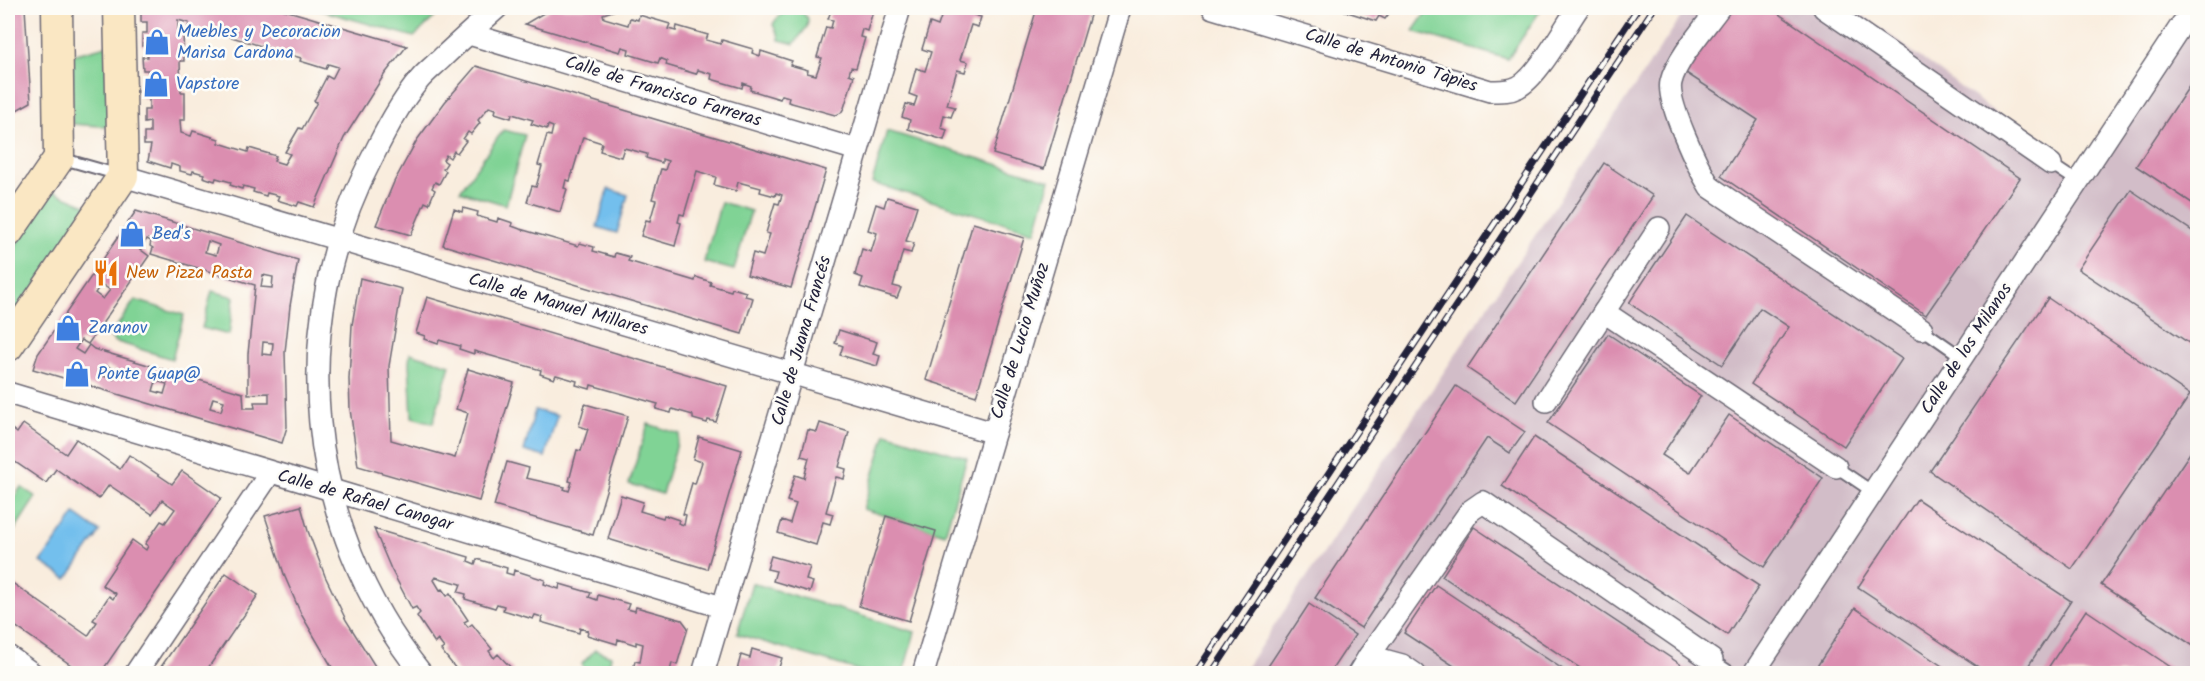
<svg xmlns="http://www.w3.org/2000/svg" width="2205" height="681" font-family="Kalam,sans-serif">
  <rect width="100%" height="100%" fill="#fdfcf7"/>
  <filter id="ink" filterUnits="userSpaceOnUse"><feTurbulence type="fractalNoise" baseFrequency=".0167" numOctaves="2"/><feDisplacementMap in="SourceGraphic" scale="12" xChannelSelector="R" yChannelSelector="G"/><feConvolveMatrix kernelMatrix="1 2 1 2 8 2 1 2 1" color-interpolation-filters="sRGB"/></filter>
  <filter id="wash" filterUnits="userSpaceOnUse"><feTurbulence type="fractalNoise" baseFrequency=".008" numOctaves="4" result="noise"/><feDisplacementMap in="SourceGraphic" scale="24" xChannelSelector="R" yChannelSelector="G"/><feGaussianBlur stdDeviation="1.35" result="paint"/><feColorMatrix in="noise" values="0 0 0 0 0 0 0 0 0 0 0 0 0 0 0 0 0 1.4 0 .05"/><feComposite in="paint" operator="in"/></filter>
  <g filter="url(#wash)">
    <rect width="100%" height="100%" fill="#f9edde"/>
    <polygon fill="#d2bdc8" points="1687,8 1853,8 2084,178 2191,23 2197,25 2197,673 1242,674"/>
    <g fill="#80d395" stroke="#517a68" stroke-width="1.5">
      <polygon points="313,8 440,8 442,10 414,37"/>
      <path d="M787,8H799L808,19L807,27L794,44L779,40V36L773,25C775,17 784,15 787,8Z"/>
      <polygon points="1429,8 1542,8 1508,59 1413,31"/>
      <polygon points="110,45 113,127 72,124 72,55"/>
      <polygon points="503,130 525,135 506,205 460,191"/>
      <polygon points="887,131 1050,180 1035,232 872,183"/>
      <polygon points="52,191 91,207 8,327 8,257"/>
      <polygon points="721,202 751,211 734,270 704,262"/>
      <polygon points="212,291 234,297 229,335 202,328"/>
      <polygon points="135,300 184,315 172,359 114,341 110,336"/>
      <polygon points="410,353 450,365 433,423 412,417 409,363"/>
      <polygon points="648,424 680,434 662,494 629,484"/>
      <polygon points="886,433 967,458 945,534 863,509"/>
      <polygon points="21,487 36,497 8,540 8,507"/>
      <polygon points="752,583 915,632 903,673 867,673 737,634"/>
      <polygon points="595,650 611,656 609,666 612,673 585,673 582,664"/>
    </g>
    <g fill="#73bfed" stroke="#4a7094" stroke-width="1.5">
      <polygon points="608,189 628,195 617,233 597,227"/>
      <polygon points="535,410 557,416 545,457 524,451"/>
      <polygon points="75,514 100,532 67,579 41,562"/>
    </g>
    <g id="blocks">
      <g fill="#db8eb0" fill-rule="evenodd">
        <polygon points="8,8 25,8 31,102 8,115"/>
        <path d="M137,8H278L407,46L384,75L344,138L314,207L299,202L297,206L277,200L279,196L267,193L266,196L253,192L254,189L243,186L242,189L230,185L231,182L216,178L215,181L203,177L204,174L193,171L192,174L180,171V167L171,164L170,168L148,161L151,145H144V133H150V122L144,123V110H149V98H143V85H149L148,70H143L142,57H148L147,45L142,46V33H147V22H141V11H137ZM178,20L189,23L188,28L214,36L215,32L301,58L300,61L326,69L328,64L338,67L332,79L327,76L314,101L317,102L302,129L299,128L285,152L290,154L284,164L274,161L276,156L249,148L248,152L219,143V139L193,131L191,136L181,133L180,120H185V92H181L180,61H184L183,34H178Z"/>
        <polygon points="552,8 622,8 603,14 604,18 628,25 630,18 638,20 639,15 670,24 668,29 676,31 677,26 708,35 706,40 721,44 722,40 753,49 752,53 760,56 761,51 792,61 790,65 808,70 807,73 816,75 822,58 817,57 826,27 831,28 833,20 828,19 832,8 874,8 867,31 862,29 860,37 865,38 856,68 851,67 849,74 854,76 844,108 841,113 835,115 788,102 789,97 782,95 780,99 750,90 751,86 743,83 742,88 711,79 712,74 698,70 696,74 666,65 667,61 660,58 658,63 628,54 629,49 622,47 620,52 525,24"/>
        <polygon points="944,8 976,8 974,15 981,17 978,27 971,25 960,60 968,62 965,72 957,70 947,105 955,107 951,117 944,115 941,128 947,130 944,140 908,129 910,120 902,117 906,104 914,106 917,97 909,94 916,68 925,71 931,52 922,49 930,23 938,26"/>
        <polygon points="1037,8 1077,8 1091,12 1044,169 993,154"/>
        <polygon points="1335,8 1393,8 1385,19 1379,16 1376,21"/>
        <polygon points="1727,8 1770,8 2020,178 1926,315 1721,176 1758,120 1683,71"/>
        <polygon points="476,66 826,170 791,288 747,275 753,253 763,256 770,234 766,233 775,203 779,204 782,195 776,193 775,196 760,192 761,188 738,182 736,191 714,185 716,177 697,171 684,215 680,214 678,222 681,223 675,246 641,236 646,220 650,221 656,200 652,199 661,169 665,170 668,161 662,159 662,163 646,158 647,154 624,148 621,157 600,151 602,143 583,137 570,181 566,180 564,188 567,189 560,212 527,202 532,186 536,187 542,166 538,165 547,135 551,136 553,127 548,125 547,129 531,124 533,120 512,114 511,118 495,113 496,109 489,107 478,120 480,123 471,134 468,132 463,139 466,141 457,153 454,151 450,158 446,155 443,160 447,163 443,169 446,171 439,184 435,182 432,188 435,190 429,204 425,202 411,235 376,225 394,182 417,140 445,102"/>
        <polygon points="2198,73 2198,207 2136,166"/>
        <polygon points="1604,163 1653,196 1516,401 1467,368"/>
        <polygon points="2131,190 2198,235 2198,349 2078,269"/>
        <polygon points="887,197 917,206 906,241 914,243 911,253 903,251 893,286 901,288 897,298 860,287 863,278 855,275 862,249 871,252 877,233 868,230 876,204 884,207"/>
        <polygon points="463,208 478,212 477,216 497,222 498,218 513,223 512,226 520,229 578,246 580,243 594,247 593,251 614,257 615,253 630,257 628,261 695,281 696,277 711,282 710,285 731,291 732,288 746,292 745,296 753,298 742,334 443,245 454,209 462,212"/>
        <path d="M136,211L298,260L290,306L285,352L287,427L282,443L33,369L38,354ZM147,239L151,241L150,246L153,248L151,254L255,285L248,354V394L269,393V402H254L255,408H244L243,393L94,349L89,345L83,354L75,349L81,340L88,344L149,256L137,247L141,240L144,243ZM208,241L219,245L216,255L205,252ZM263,275L273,277L272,288L261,287ZM101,284L110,290L103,299L95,293ZM263,342L273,343L272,355L262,354ZM106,366L117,370L114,379L103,376ZM156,381L167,384L164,394L153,391ZM213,398L224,401L221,411L210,408Z"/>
        <polygon points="1687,216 1902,359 1844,446 1751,384 1789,327 1760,308 1722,365 1629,303"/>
        <polygon points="973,223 1024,238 976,396 926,380"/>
        <polygon points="360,278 402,289 389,366 391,440 455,458 468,413 456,409 468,369 514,383 479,501 358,466 350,409 349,379 352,325"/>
        <polygon points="427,297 727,386 716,422 708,420 707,423 693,419 693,415 672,409 671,413 656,409 658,404 591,385 590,389 576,385 577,381 556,375 554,379 540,374 541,370 474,351 474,354 459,349 460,346 439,340 438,344 424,339 425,336 416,333"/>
        <polygon points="2048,298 2190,395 2072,569 1930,471"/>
        <polygon points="839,330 877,342 873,354 880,356 877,366 840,355 843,346 835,343"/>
        <polygon points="1608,334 1701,396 1662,455 1690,473 1729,415 1823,478 1764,567 1548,423"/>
        <polygon points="1456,386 1525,432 1510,453 1487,438 1361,628 1315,598"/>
        <polygon points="585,404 628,416 593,535 494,506 507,462 529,468 526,478 565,487 564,489 569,491 572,482 569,481 577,450 581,451 588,429 579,426"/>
        <polygon points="820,423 849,432 839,467 846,469 844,479 836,477 826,512 833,514 830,524 823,522 816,545 778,533 782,520 790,523 793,513 796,504 787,501 795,475 804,478 809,458 801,456 808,430 817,432"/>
        <polygon points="23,424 66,454 76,439 120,469 129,455 172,484 182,471 221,498 100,674 84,674 8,621 8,580 88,636 97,622 93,620 109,596 113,599 116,594 102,585 132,540 146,550 148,546 145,544 161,521 165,523 175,509 162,500 152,514 109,485 99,499 56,469 46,483 8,457 8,426 17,433"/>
        <polygon points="699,437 742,450 707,569 608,539 621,495 643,502 640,511 663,518 664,515 679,520 678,523 684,525 686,515 683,514 692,483 695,484 702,462 693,459"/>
        <polygon points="1534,437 1759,586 1727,635 1502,486"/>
        <polygon points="2198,441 2198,649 2101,585"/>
        <polygon points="1917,499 2071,601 2023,674 1989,674 1858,587"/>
        <polygon points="301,506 308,531 325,576 346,620 380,674 336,674 301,614 285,577 265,516"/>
        <polygon points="886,516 936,531 909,621 859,606"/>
        <polygon points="1474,527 1695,674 1589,674 1442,576"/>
        <polygon points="374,529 469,557 468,561 475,564 477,559 507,568 506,573 513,575 514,570 545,580 544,584 559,589 560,584 591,593 589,597 597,600 598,595 629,604 627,609 635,611 636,607 682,620 688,628 677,665 672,663 670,671 675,674 632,674 635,661 640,662 643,644 636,642 636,645 618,639 617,644 587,635 588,631 580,628 579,633 541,622 542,617 535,615 533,619 503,610 504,606 497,604 495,608 465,599 466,594 458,592 461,584 436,577 434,580 440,590 442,589 447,596 450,593 468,620 464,622 468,627 472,624 492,649 489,651 494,658 498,654 513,670 510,674 466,674 465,672 460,674 441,650 444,648 438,640 435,643 417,616 420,613 416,607 412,609 391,569"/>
        <polygon points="771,556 810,567 806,580 813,582 810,592 773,581 776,571 767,569"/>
        <polygon points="226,573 258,595 204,674 156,674"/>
        <polygon points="1436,585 1570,674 1466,674 1404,633"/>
        <polygon points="1309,604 1355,635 1329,674 1263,674"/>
        <polygon points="1855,608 1954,674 1812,674"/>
        <polygon points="2086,610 2181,674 2044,674"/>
        <polygon points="752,649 782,658 777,674 736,674 741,655 750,658"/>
      </g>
    </g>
  </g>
  <g filter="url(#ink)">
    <use href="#blocks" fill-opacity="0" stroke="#6d6974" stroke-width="1.5"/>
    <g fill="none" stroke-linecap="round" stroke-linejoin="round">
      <g stroke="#6d6974" stroke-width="14">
        <g id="lane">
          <polyline points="60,158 120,175"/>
          <polyline points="2051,164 2078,182"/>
          <polyline points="1922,329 1962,357"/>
          <polyline points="1836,467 1873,492"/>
          <polyline points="1712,660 1733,674"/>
        </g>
      </g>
      <g stroke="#6d6974" stroke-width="24">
        <g id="street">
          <path d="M1213,8L1490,91C1500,91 1508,92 1518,87C1538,77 1564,28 1578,8"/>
          <path d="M1719,8C1705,27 1676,60 1671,82C1666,102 1699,169 1710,187L1922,329"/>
          <polyline points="1824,8 2051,164"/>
          <polyline points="469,34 857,150"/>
          <polyline points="123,176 994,433"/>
          <polyline points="1659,228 1604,312 1836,467"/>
          <polyline points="8,393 722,607"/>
          <polyline points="1546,401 1604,312"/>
          <polyline points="8,656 33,674"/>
          <polyline points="1369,656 1470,511 1483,502 1712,660"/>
          <polyline points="135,674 270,473"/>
          <path d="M422,674C303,526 285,323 373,156C386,130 401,101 420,79C427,71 436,64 443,57C461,40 479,24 497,8"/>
          <polyline points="703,674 900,8"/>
          <polyline points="923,674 1120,8"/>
          <polyline points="1358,674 1369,656 1402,665 1415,674"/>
          <polyline points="1753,674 2182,24 2198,19"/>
        </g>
      </g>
      <g stroke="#6d6974" stroke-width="33">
        <g id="secondary">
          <polyline points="8,232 59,158 57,8"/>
          <polyline points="8,346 123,176 119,8"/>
        </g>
      </g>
      <use href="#lane" stroke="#fff" stroke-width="10"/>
      <use href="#street" stroke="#fff" stroke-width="21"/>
      <use href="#secondary" stroke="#fae7c3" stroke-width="30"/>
      <g stroke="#22223b" stroke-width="7">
        <g id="rail">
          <polyline points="1195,674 1638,8"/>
          <polyline points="1211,674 1654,8"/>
        </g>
      </g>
      <use href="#rail" stroke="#fdfcf7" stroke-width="4.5" stroke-dasharray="14" stroke-linecap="butt"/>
    </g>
  </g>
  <defs>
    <g id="shop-bare" transform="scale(2.07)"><path d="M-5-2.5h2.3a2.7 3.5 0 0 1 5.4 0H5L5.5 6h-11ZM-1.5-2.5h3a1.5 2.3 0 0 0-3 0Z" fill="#3f7fe0" stroke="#fdfcf7" stroke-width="2.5" paint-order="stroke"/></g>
    <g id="restaurant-bare" transform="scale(2.07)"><path d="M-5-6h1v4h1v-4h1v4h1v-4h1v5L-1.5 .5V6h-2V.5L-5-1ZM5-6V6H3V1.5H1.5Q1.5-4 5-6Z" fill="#e8710a" stroke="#fdfcf7" stroke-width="2.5" paint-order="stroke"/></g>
  </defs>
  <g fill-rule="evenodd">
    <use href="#shop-bare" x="157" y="42"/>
    <use href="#shop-bare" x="156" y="84"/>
    <use href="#shop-bare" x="132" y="234"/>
    <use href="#restaurant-bare" x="106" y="273"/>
    <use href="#shop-bare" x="68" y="328"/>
    <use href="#shop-bare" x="77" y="374"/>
  </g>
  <g text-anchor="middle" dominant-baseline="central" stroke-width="5" stroke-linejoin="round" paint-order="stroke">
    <g font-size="18" fill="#366cbe" stroke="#fdfcf7" text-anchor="start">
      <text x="177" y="32">Muebles y Decoracion<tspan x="177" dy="21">Marisa Cardona</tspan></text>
      <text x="176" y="84">Vapstore</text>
      <text x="152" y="234">Bed's</text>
      <text x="88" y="328">Zaranov</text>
      <text x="97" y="374">Ponte Guap@</text>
    </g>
    <g font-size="18" fill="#22223b" stroke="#fdfcf7">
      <text transform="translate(1391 61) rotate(17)">Calle de Antonio Tàpies</text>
      <text transform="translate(663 92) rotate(17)">Calle de Francisco Farreras</text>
      <text transform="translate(558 305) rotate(16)">Calle de Manuel Millares</text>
      <text transform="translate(802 341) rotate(-74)">Calle de Juana Francés</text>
      <text transform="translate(1021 341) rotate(-73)">Calle de Lucio Muñoz</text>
      <text transform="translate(1967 349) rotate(-57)">Calle de los Milanos</text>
      <text transform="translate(365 501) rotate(16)">Calle de Rafael Canogar</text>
    </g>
    <g font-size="18" fill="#c56008" stroke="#fdfcf7" text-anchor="start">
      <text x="126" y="273">New Pizza Pasta</text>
    </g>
  </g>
  <rect width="2205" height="681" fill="none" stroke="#fdfcf7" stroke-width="30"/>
</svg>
